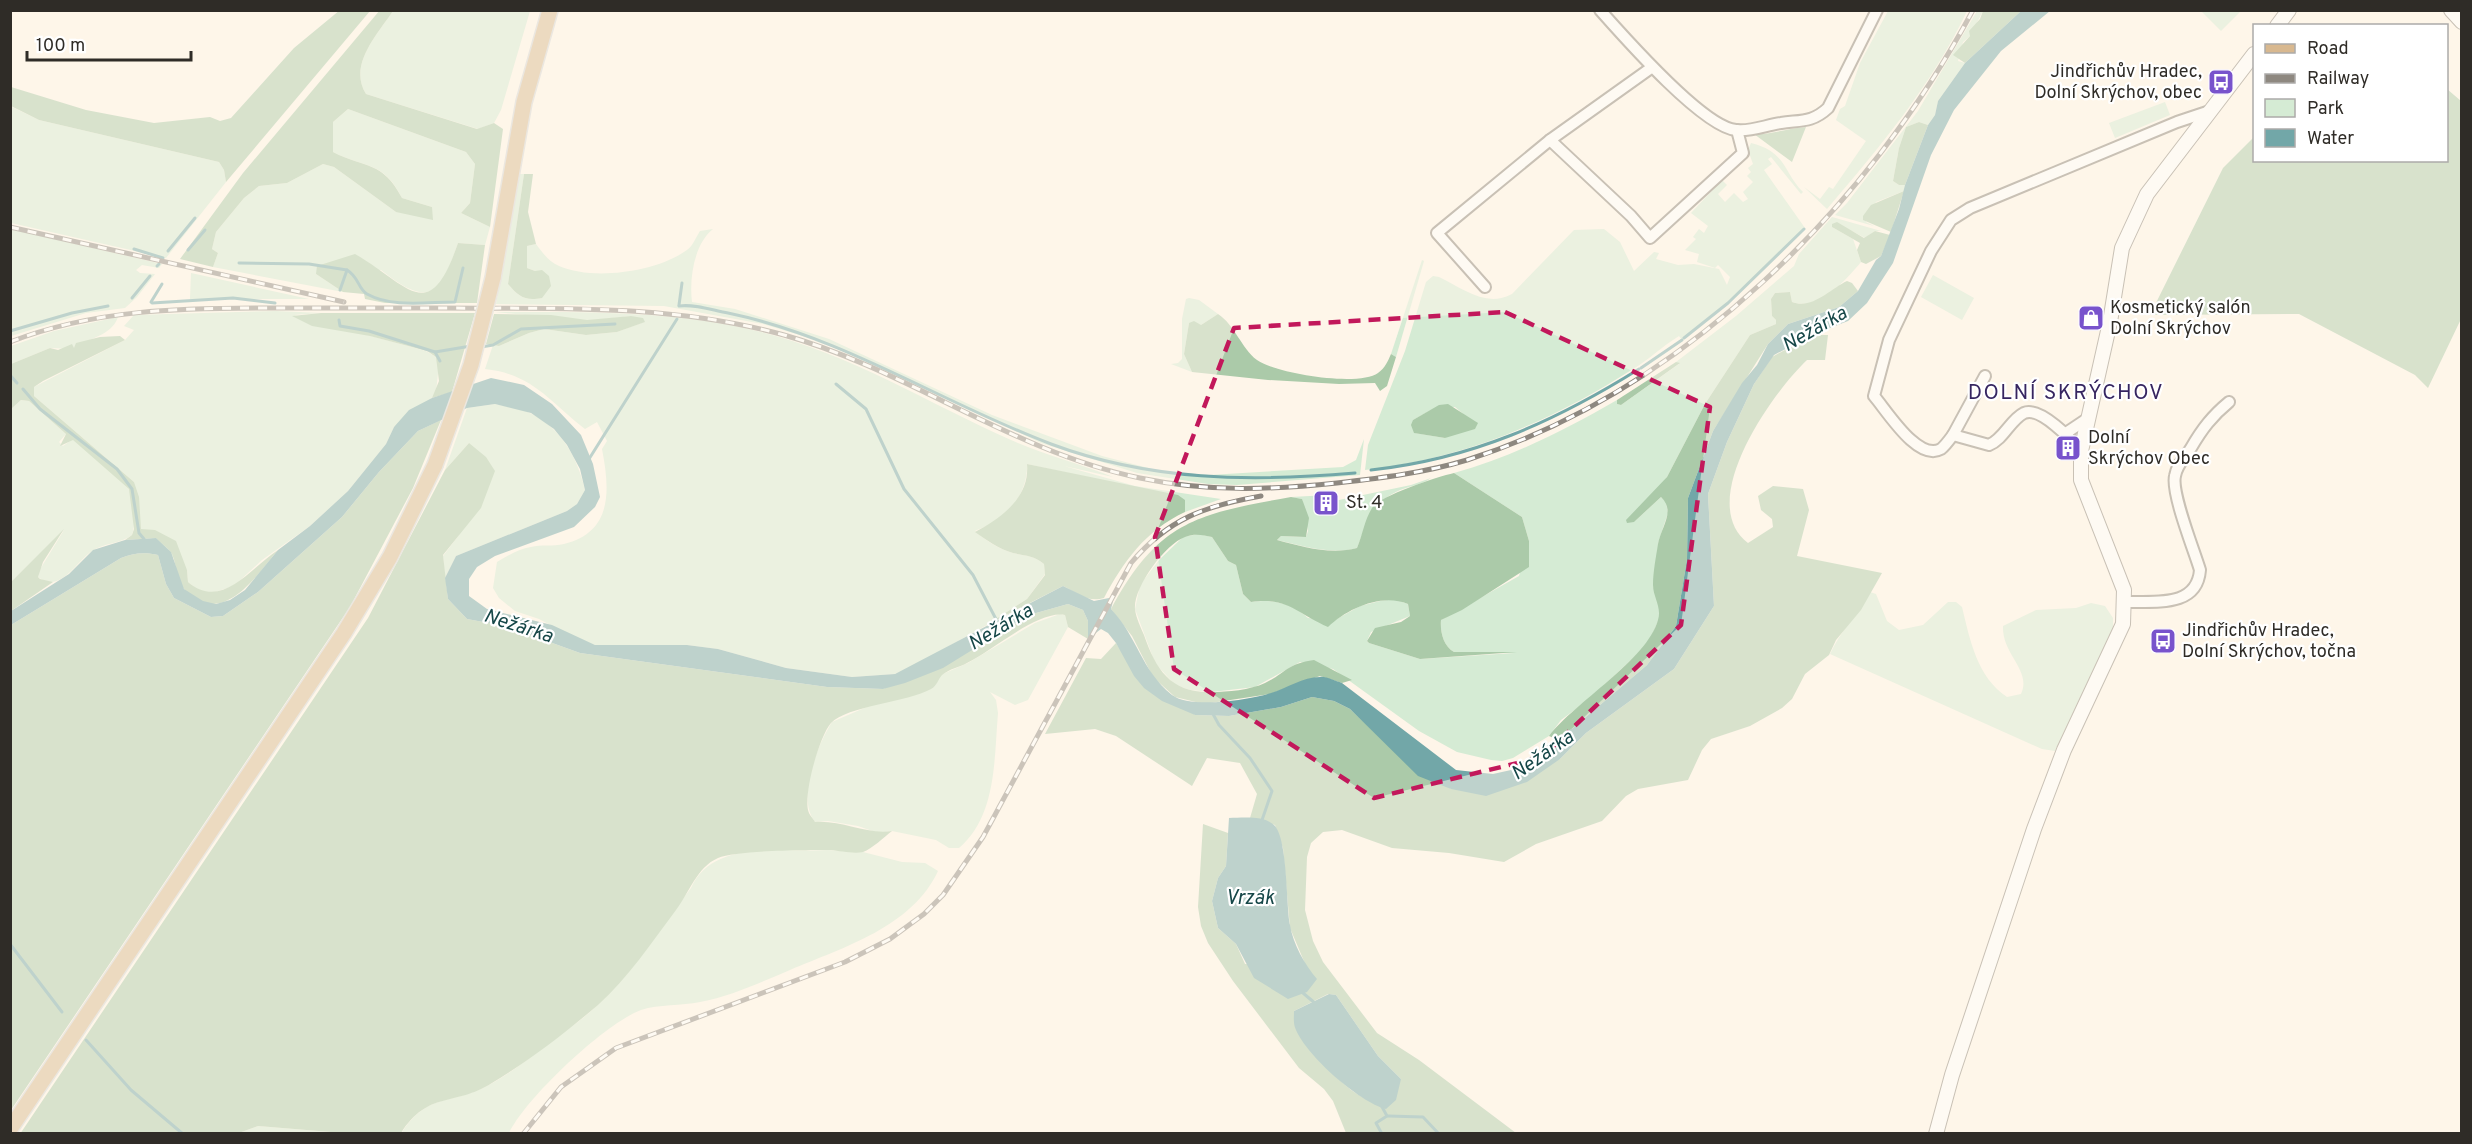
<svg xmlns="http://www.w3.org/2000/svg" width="2472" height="1144" font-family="Overpass,sans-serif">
  <rect width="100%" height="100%" fill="#fef5e9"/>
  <g fill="#d5ebd4" fill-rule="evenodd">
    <path d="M393,11H530L501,110L494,123L478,129L366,94C348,65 377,35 393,11Z"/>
    <path d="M1888,11H1967C1932,85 1879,148 1827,209L1804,187L1820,199L1829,187L1833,189L1866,141L1836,120L1840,109L1845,106L1860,63Z"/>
    <polygon points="1977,11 1983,11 1970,36 1963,42 1958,61 1965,63 1938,101 1935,115 1928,125 1919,122 1906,127 1899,148 1893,181 1899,185 1905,185 1904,191 1876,202 1866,222 1874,226 1835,215 1847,203 1918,111"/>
    <polygon points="2201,11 2241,11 2221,31"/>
    <polygon points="2165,102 2170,115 2115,138 2109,123"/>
    <polygon points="10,106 39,120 219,162 224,170 226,182 166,258 11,223"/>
    <path d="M348,109L466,152L475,164L470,203L461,213L490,227L485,245L458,243C440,297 429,308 381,270L316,274L343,292L213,267L218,253L212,249L216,232L244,198L259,186L287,183L323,164L334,167L396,212L432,207L402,198C383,160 366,169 333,152V122Z"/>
    <path d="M1751,143C1787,152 1783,172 1803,192L1801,194L1771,157L1768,159L1772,164L1764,170L1805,228L1728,303L1682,340L1679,336C1661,347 1651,358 1633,369C1550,422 1463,459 1365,470L1368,445L1405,351L1426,282L1433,276L1439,277C1464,289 1486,308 1512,294L1574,230L1604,229L1620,242L1634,271L1654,252L1659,253L1656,259L1678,265L1694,264L1719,269L1727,285L1730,277L1718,265L1715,268L1697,262L1699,254L1685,250L1696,239L1693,237L1699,229L1704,233L1708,226L1691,213L1722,180L1727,185L1718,194L1725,202L1734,193L1743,202L1748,199L1743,192L1753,182L1747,176L1751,172L1748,168L1753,164L1748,150ZM1455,407L1468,418L1445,438L1415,433L1413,420L1431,410Z"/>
    <path d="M520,174H524L508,284C519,297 525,301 542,298L535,271L527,268V246L536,244C542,252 549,262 559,266C593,281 657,272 687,250C693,246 696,237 700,231L713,229C694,244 689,279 692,302L735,309L829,339L992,415L1102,456L1160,471L1209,475L1343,467L1356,460L1364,439L1360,475L1237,485L1208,484L1137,473L1041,443L864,358L826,343L763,324L664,306L496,304Z"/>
    <path d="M1832,217L1881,231H1875L1865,238L1852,231L1832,227L1853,239L1861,262C1847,279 1818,312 1792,302L1790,292L1775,293L1771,299L1772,316L1776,320V324L1750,335L1705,404L1667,477L1634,522L1661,497L1666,502L1668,513L1659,540L1653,586L1659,605V619L1653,633L1646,646L1588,700L1561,720L1549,736L1513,758L1502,761L1491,760L1457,752L1419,731L1333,669L1300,662L1255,687L1212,692L1190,690L1175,685L1155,663L1135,609L1140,585L1159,560L1183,537L1198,534L1212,537L1228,561L1236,565L1243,594L1251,602C1272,599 1292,603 1308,618L1335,620L1360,606L1380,601L1395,599L1408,604L1410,616L1371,632L1367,641L1369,643L1420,659L1514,653L1454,652C1443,646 1440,631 1441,620L1519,576L1529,541L1522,517L1454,473C1512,457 1565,430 1617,400V404L1621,405L1679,364L1676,362L1736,316L1794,266L1799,254Z"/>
    <polygon points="11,229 162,264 159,268 142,265 136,270 140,273 155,274 137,297 125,308 86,313 11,336"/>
    <polygon points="1422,260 1424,261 1396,357 1391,354"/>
    <polygon points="191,273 309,299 190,299"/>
    <polygon points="1933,275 1974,298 1962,320 1921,297"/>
    <polygon points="1189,298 1199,300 1218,314 1201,325 1189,323 1184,354 1192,372 1171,364 1178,363 1182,359 1182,319 1186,299"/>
    <polygon points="276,311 321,313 294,315 426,351 436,357 439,364 436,392 432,398 394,427 386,444 348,491 310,526 262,560 234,586 212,593 199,591 188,582 187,570 141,529 134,482 34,396 34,387 125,340 134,330 124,326 134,315"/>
    <path d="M495,312C584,312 674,310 761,332C850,354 928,403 1011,440C1044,455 1079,463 1113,477L1064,466L1135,486L1221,499L1185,512V507L1151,491L1027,464C1028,484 1017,506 1001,518C994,524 983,527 975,531C986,541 999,549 1013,553C1026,556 1033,555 1044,564L1045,574L1027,599L985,626L924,660L895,674L852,677L786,668L718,649L687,645H595L581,641L539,619L515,611L499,598L493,588L497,562C507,556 519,549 531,547C541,544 553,547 564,544C613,532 610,490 602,449L607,441L597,422L585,429C550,402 533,374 485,369L493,345L499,346L529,333L544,329L586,335L617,332L644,322L631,316L587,321Z"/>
    <path d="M118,317C111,337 88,337 74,349L50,348L11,364V346L54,331Z"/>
    <path d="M21,400L29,401L66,434L59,442L63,446L73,439C87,452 121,473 129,489C134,500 136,524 132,535C120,544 103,543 92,551C76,562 60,594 38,577L39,571L64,530L11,582V409Z"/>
    <path d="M495,404C507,407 522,408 532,414C562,429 578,459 585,490L577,504L567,511L456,556L445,578L443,556L459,535L469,443L445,470L467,408Z"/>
    <path d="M1431,478C1420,486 1407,486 1396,492C1366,507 1369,520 1357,548C1331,555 1303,546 1277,540L1281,536L1306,537L1308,531L1302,499L1291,497L1329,495L1333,496L1334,500H1339L1411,485Z"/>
    <path d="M1870,592L1876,594L1887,621L1899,630L1923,625L1948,602H1956L1962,607C1970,640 1977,677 2007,697L2021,694C2032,670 2002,655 2003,626L2036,610L2076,608L2091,603L2105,606L2113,618V628L2055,751L2042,749L1830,654C1840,632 1858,613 1870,592Z"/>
    <path d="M1060,614L1065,615L1068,627L1028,700L1015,705L990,692L996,700L998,713C994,758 997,816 959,848H949L936,840L892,831L878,833L858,826L828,821L815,822C796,797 817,746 832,722L968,663L1035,623Z"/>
    <path d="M828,850L863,852L902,862L925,863L938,871C912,927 844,947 790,970C761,982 732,996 700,1002C681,1006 659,1004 641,1010C604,1024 526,1098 509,1133L401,1134C427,1092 451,1105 489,1085C517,1070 542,1047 568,1029C620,994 654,937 691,888C713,838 783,853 828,850Z"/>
    <polygon points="258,1126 343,1133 236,1134"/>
  </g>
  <g fill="#abcaa9" fill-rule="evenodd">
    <polygon points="340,10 370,11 226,182 224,170 219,162 39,120 11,106 11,87 86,110 154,123 210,117 220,121 231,118 294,48"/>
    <path d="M380,10L393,11C377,35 348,65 366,94L477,129L494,123L503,129L490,227L461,213L470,203L475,164L466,152L348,109L333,122V152C366,169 382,160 402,198L432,207L433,220L396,212L334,167L323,164L287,183L259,186L244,198L216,232L212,249L218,253L213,267L180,259L243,173Z"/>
    <polygon points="1983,11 2021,11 1965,63 1953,55 1970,36 1969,31 1980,19"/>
    <polygon points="2447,89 2461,101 2461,319 2428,388 2415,375 2299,314 2150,315 2223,168 2254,137 2254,160 2446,160"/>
    <polygon points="1919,122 1928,125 1905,185 1899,185 1893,181 1899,148 1906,127"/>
    <path d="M1806,127L1792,162L1754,134C1771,135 1788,128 1806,127Z"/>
    <path d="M524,174H533L528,212L536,244L527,246V268L535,271L542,270L549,276L551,286L542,298C525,301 519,297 508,284Z"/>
    <polygon points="1904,191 1891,232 1863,220 1863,216 1871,205"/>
    <polygon points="1837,222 1864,238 1875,231 1890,235 1881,256 1866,264 1861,262 1857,250 1860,243 1832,227 1832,224"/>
    <path d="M458,243L485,245L477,303H385L365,299L364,294L343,292L316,274L317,266L355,254C409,285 429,328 458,243Z"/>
    <path d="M1847,281L1852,283L1858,291L1839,307L1788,324L1768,344L1713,431L1688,498L1687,559L1676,626L1647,665L1573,728L1556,739L1549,736C1575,702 1647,660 1658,620C1662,607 1653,597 1653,585C1653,572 1656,557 1658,544C1661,527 1676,511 1661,497L1634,522L1627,523L1626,520L1667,477L1705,404L1750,335L1776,324V320L1772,316L1771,299L1775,293L1790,292L1792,302C1812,310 1830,289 1847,281Z"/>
    <polygon points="321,313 475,313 452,392 432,398 439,381 436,357 427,351 370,336 312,326 292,316"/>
    <polygon points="494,314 551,315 587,320 631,316 643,318 645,322 617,332 586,335 544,329 529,333 499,346 486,344"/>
    <path d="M1218,314C1235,325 1241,348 1257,360C1276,374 1359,387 1378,373C1385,368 1388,361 1391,354L1396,357L1387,386L1380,391L1375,383L1339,384L1268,380L1192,372L1184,354L1189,323L1194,321L1201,325Z"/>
    <path d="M1812,335H1828L1825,360H1807C1773,392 1694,502 1748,543L1773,527L1772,519L1761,510L1758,496L1773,486L1803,489L1809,510L1797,556L1882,573L1861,610L1836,640L1829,655L1805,674L1792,699L1782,708L1750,726L1711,739L1702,750L1688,780L1638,789L1626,796L1602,821L1536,844L1504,862L1449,853L1392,848L1342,830L1323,832L1311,843L1307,857L1305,910L1313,941L1323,962L1377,1033L1419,1060L1516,1133H1346L1333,1101L1324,1089L1299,1068L1233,981L1208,943L1201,926L1198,907L1203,824L1228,833L1226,866L1218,878L1212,901L1218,928L1236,944L1245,964L1306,966L1290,928L1283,848L1275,825L1250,818L1257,794L1240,763L1207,758L1192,786L1116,736L1095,729L1045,734L1086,658L1101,659L1116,643L1124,655L1195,715L1229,716L1281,707L1312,697L1334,701L1350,709L1388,745L1451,789L1560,759L1586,733L1674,669L1714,606L1708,494L1727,442L1754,384L1772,357ZM1328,994L1336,995L1378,1056L1401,1079L1362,1097C1329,1078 1313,1044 1294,1011Z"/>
    <path d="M120,336L125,340L43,381L34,387V396L134,482L139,497L141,529L155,530L176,541L187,570L188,582C222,611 250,568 278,550C256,576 222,630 184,589C176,581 177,565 172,554C169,549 161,543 156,538L125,540L132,535L134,529L129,489L73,440L60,446L66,434L29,401L21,400L11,409V364L50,348L58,350L72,344L74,348L76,343L100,337Z"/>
    <polygon points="1676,362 1680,363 1621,405 1617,404 1617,400"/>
    <polygon points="1448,404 1478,423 1475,429 1445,438 1414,433 1411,425 1413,420 1439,405"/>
    <path d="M441,420L413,488L350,607L11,1110V625L121,558C133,553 145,552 158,555L166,584L174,598L211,617L223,616L258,592L342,517L379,472L418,431Z"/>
    <path d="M469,443L486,457L495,471L481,508L443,555L448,599L467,619L505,626L580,653L827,687L883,689L998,635L1029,615L1068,604L1083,610L1088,621V639L1068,627L1065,615C1038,610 992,651 967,663C960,667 949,669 942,675C938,679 937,686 931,689C908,702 847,706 831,723C819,737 804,792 808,810C809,815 813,818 815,822C842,820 867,835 892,831C884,837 872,849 863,852C854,854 840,851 831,850C808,850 736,850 718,858C697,867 689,893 676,910C652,942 628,978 598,1005C565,1033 529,1061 492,1083C454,1107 429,1090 401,1133H343L258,1126L236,1134H20L368,618L445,470Z"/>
    <path d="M1027,464L1178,495L1185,500V512C1146,530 1123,562 1104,598C1087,603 1077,592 1063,586L985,626L1027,599L1045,575L1044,564C1033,555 1026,556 1013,553C999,549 986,540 975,532C1001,518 1030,498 1027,464Z"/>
    <path d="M1454,473L1522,517L1529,541V567L1462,610L1441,620C1440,631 1443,646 1454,652H1517L1420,659L1369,643L1367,641L1375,628L1401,622L1410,616L1408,604C1382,593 1348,608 1328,627C1297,614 1289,597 1251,602L1243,594L1236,565L1228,561L1212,537C1203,535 1195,533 1185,537C1165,544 1133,588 1135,609C1136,618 1141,628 1144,635C1156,670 1171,693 1211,692C1228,692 1250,690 1265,683C1286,673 1286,664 1314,660L1352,680L1342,683L1320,676L1270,694L1204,704L1175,697L1153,677L1132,636L1111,609C1159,520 1198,514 1291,497L1302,499L1309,518L1306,537L1281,536L1277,540C1303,547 1331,555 1357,548C1363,534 1364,521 1372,508C1381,495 1437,477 1454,473Z"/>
    <polygon points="64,529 43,562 38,577 40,579 53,582 11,611 11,582"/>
  </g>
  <g fill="#72a7a8">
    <path d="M2021,11H2050L2001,51L1954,110L1931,155L1893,263L1867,303L1848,321L1812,335L1774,355L1754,384L1727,442L1708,494L1714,606L1674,669L1586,733L1560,759L1527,782L1486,796L1451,789L1418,776L1350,709L1334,701L1312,697L1281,707L1229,716L1195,715L1162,701L1144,688L1134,676L1116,643L1108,633L1101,629L1088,639V621L1083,610L1068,604L1029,615L943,668L905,683L883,689L827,687L580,653L505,626L467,619L448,599L445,578L456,556L567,511L577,504L585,490L580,469L567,445L554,429L531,413L495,404L467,408L418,431L379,472L342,517L258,592L223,616L211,617L174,598L166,584L158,555C145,552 133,553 121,558L11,625V611L69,574L93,550L125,540L156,538L171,552L184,589L203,601L216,604L230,600L245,590L278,550L310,526L348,491L386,444L394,427L409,410L432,398L491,378L524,385L552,404L581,435L593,464L600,497L595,507L574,527L495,556L477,567L469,579V596L487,609L552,625L595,645H687L718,649L786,668L852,677L895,674L1063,586L1094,601L1114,597L1111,609C1137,636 1141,670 1172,695C1190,709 1250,700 1271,693C1287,688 1303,677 1320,677C1326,676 1335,681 1342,683L1456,770L1493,774L1511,770L1573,728L1647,665L1676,626L1687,559L1688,498L1713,431L1742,383L1757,365L1768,344L1788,324L1839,307L1858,291L1876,260L1881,256L1899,209L1905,185L1928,125L1935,115L1938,101L1965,63Z"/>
    <path d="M1229,818C1242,818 1263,815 1274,825C1288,838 1286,905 1290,925C1293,944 1305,965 1317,979L1307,992L1288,999L1254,978L1236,944L1218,928L1212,901L1218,878L1226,866Z"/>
    <path d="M1329,994L1336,995L1378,1056L1401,1079L1396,1100L1386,1109C1359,1102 1307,1056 1296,1030C1293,1024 1294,1018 1294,1011Z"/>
  </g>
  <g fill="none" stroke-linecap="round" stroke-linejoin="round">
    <g stroke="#72a7a8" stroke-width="3">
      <polyline points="134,249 163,258"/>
      <polyline points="188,250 205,230"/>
      <polyline points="168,251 195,218"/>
      <polyline points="239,263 309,264 347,270"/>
      <polyline points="157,266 159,264"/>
      <path d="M340,290L347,270C359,277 358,289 367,294C392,308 427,302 455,302L463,268"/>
      <polyline points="132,298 150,276"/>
      <polyline points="151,302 162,284"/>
      <polyline points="152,303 233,298 275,303"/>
      <polyline points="679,305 682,283"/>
      <path d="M679,306C695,304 712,310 728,313C844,337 942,403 1051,444C1150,481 1250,482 1355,473"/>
      <polyline points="339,320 340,326 369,331 435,352 440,361"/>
      <polyline points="10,331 72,313 108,306"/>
      <polyline points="1684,338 1728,303 1804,229"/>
      <polyline points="481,347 493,345 521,329 615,324"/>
      <polyline points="435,352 471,346"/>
      <polyline points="1641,368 1682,340"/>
      <polyline points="10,375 17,383"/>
      <polyline points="836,384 866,409 904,489 973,575 998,623"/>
      <polyline points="23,389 40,409 117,469 132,489 139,533 144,539"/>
      <polyline points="589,459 677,319"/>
      <path d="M1371,470C1472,459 1554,422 1639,369"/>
      <polyline points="1213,714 1219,725 1250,758 1272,791 1261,823"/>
      <polyline points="10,944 62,1012"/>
      <polyline points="1303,993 1316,1004"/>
      <polyline points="86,1040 131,1090 183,1134"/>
      <polyline points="1381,1105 1387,1116 1376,1123 1382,1134"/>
      <polyline points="1388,1116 1423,1117 1439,1134"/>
    </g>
    <g stroke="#898176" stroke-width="14">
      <g id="street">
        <path d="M1600,10C1624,37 1703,127 1736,130C1751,132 1766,125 1781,123C1800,120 1812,123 1828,108L1877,10"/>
        <polyline points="1651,68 1550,140 1631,216 1650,238 1743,153 1737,130"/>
        <polyline points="1485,287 1437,233 1550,140"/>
        <polyline points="2066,433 2087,419"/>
        <polyline points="1953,435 1985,376"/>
        <path d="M2081,451C2072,440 2040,406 2024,413C2010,420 2004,439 1989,445L1953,435C1950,439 1945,446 1941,449C1918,462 1887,411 1874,396L1889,340L1931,251L1951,220L1970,208L2177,122L2210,111"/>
        <path d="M2126,602C2155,601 2197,608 2200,570C2194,550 2171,493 2175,476C2177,464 2185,458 2191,448C2202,429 2212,416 2229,402"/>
      </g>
    </g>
    <g stroke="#898176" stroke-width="16">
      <g id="secondary">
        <polyline points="2451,10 2462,22"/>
        <polyline points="2277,26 2289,10"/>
        <polyline points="1936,1134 1952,1075 2034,829 2064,750 2123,624 2124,590 2081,480 2081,451 2110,322 2122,248 2147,194 2254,54"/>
      </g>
    </g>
    <g stroke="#d5d5d4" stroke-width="18">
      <g id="primary">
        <polyline points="493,278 524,102 550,10"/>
        <polyline points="10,1129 344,633 390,557 435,465"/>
      </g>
    </g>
    <use href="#street" stroke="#fff" stroke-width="10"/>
    <use href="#secondary" stroke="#fff" stroke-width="14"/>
    <use href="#primary" stroke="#d8b88f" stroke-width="15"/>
    <g stroke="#8e8880" stroke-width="5">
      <g id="rail">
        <polyline points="10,227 344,302"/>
        <path d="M10,342C95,309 181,308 270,308C325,308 380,308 435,308C553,309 670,303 784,335C908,370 1013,452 1140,478C1207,492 1270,490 1337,483C1381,478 1424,473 1467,460C1683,391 1868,207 1973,10"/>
        <path d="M523,1134L561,1087L616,1048L845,962L890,939L924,914L943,895L983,837L1131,563C1169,518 1205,506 1261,496"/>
      </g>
    </g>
    <use href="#rail" stroke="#fff" stroke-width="3" stroke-dasharray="9" stroke-linecap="butt"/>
    <g stroke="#d5d5d4" stroke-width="18" stroke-linecap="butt">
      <polyline id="primary-bridge" points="435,465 471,365 493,278"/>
    </g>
    <use href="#primary-bridge" stroke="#d8b88f" stroke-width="15"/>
  </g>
  <path d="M0 0H2472V1144H0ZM1505,312L1710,407L1681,625L1542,757L1374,798L1174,669L1155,537L1234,328Z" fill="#fef5e9" fill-opacity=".55" fill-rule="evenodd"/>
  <path fill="none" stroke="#c2185b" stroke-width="4.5" stroke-dasharray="12 8" stroke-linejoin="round" d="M1505,312L1710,407L1681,625L1542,757L1374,798L1174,669L1155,537L1234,328Z"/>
  <defs>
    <g id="bus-square" transform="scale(1.35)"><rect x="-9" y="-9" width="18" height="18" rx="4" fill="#7853cc" stroke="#fff"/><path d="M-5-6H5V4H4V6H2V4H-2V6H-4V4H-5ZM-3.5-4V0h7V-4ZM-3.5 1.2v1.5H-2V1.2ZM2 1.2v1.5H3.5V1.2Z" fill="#fff"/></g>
    <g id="shop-square" transform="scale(1.35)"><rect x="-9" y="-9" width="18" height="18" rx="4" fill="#7853cc" stroke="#fff"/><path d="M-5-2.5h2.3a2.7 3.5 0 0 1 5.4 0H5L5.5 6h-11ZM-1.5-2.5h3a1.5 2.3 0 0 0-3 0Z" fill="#fff"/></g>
    <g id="building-square" transform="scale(1.35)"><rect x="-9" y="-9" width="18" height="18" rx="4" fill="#7853cc" stroke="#fff"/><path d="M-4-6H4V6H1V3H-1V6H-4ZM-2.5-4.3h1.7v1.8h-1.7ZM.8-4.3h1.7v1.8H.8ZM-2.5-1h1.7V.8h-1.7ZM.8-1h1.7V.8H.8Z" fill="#fff"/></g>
  </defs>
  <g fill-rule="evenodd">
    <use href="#bus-square" x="2221" y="82"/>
    <use href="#shop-square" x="2091" y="318"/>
    <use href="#building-square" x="2068" y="448"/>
    <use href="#building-square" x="1326" y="503"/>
    <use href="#bus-square" x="2163" y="641"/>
  </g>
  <g text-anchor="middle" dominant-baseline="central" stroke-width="4.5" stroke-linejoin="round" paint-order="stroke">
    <g font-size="18" fill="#2f2c27" stroke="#fff" text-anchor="start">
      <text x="2202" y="72" text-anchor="end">Jindřichův Hradec,<tspan x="2202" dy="21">Dolní Skrýchov, obec</tspan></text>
      <text x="2110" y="308">Kosmetický salón<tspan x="2110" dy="21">Dolní Skrýchov</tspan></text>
      <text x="2088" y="438">Dolní<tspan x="2088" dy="21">Skrýchov Obec</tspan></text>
      <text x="1346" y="503">St. 4</text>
      <text x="2182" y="631">Jindřichův Hradec,<tspan x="2182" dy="21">Dolní Skrýchov, točna</tspan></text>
    </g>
    <g font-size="20" font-style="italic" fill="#164748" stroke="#fff">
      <text transform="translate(1815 330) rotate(-30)">Nežárka</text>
      <text transform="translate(518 627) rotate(18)">Nežárka</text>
      <text transform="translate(1001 628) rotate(-31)">Nežárka</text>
      <text transform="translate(1543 756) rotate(-35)">Nežárka</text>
      <text x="1250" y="899">Vrzák</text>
    </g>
    <g font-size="21" letter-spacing="1.5" fill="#362560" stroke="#fff">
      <text x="2066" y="393">DOLNÍ SKRÝCHOV</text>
    </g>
  </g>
  <rect width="2472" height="1144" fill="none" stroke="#2f2c27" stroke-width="24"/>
  <rect x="2253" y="24" width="195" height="138" fill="#ffffff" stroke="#acaba9" stroke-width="1.5"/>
  <rect x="2265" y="44" width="30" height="9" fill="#d8b88f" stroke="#acaba9" stroke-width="1.5"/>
  <text x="2307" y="54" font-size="18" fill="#2f2c27">Road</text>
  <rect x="2265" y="74" width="30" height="9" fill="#8e8880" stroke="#acaba9" stroke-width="1.5"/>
  <text x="2307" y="84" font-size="18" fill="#2f2c27">Railway</text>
  <rect x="2265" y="99" width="30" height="18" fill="#d5ebd4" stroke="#acaba9" stroke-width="1.5"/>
  <text x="2307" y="114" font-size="18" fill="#2f2c27">Park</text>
  <rect x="2265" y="129" width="30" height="18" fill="#72a7a8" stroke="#acaba9" stroke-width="1.5"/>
  <text x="2307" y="144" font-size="18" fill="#2f2c27">Water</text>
  <path d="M27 51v9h164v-9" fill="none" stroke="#2f2c27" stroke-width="3"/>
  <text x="36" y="51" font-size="18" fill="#2f2c27" stroke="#ffffff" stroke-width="4.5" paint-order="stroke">100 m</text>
</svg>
